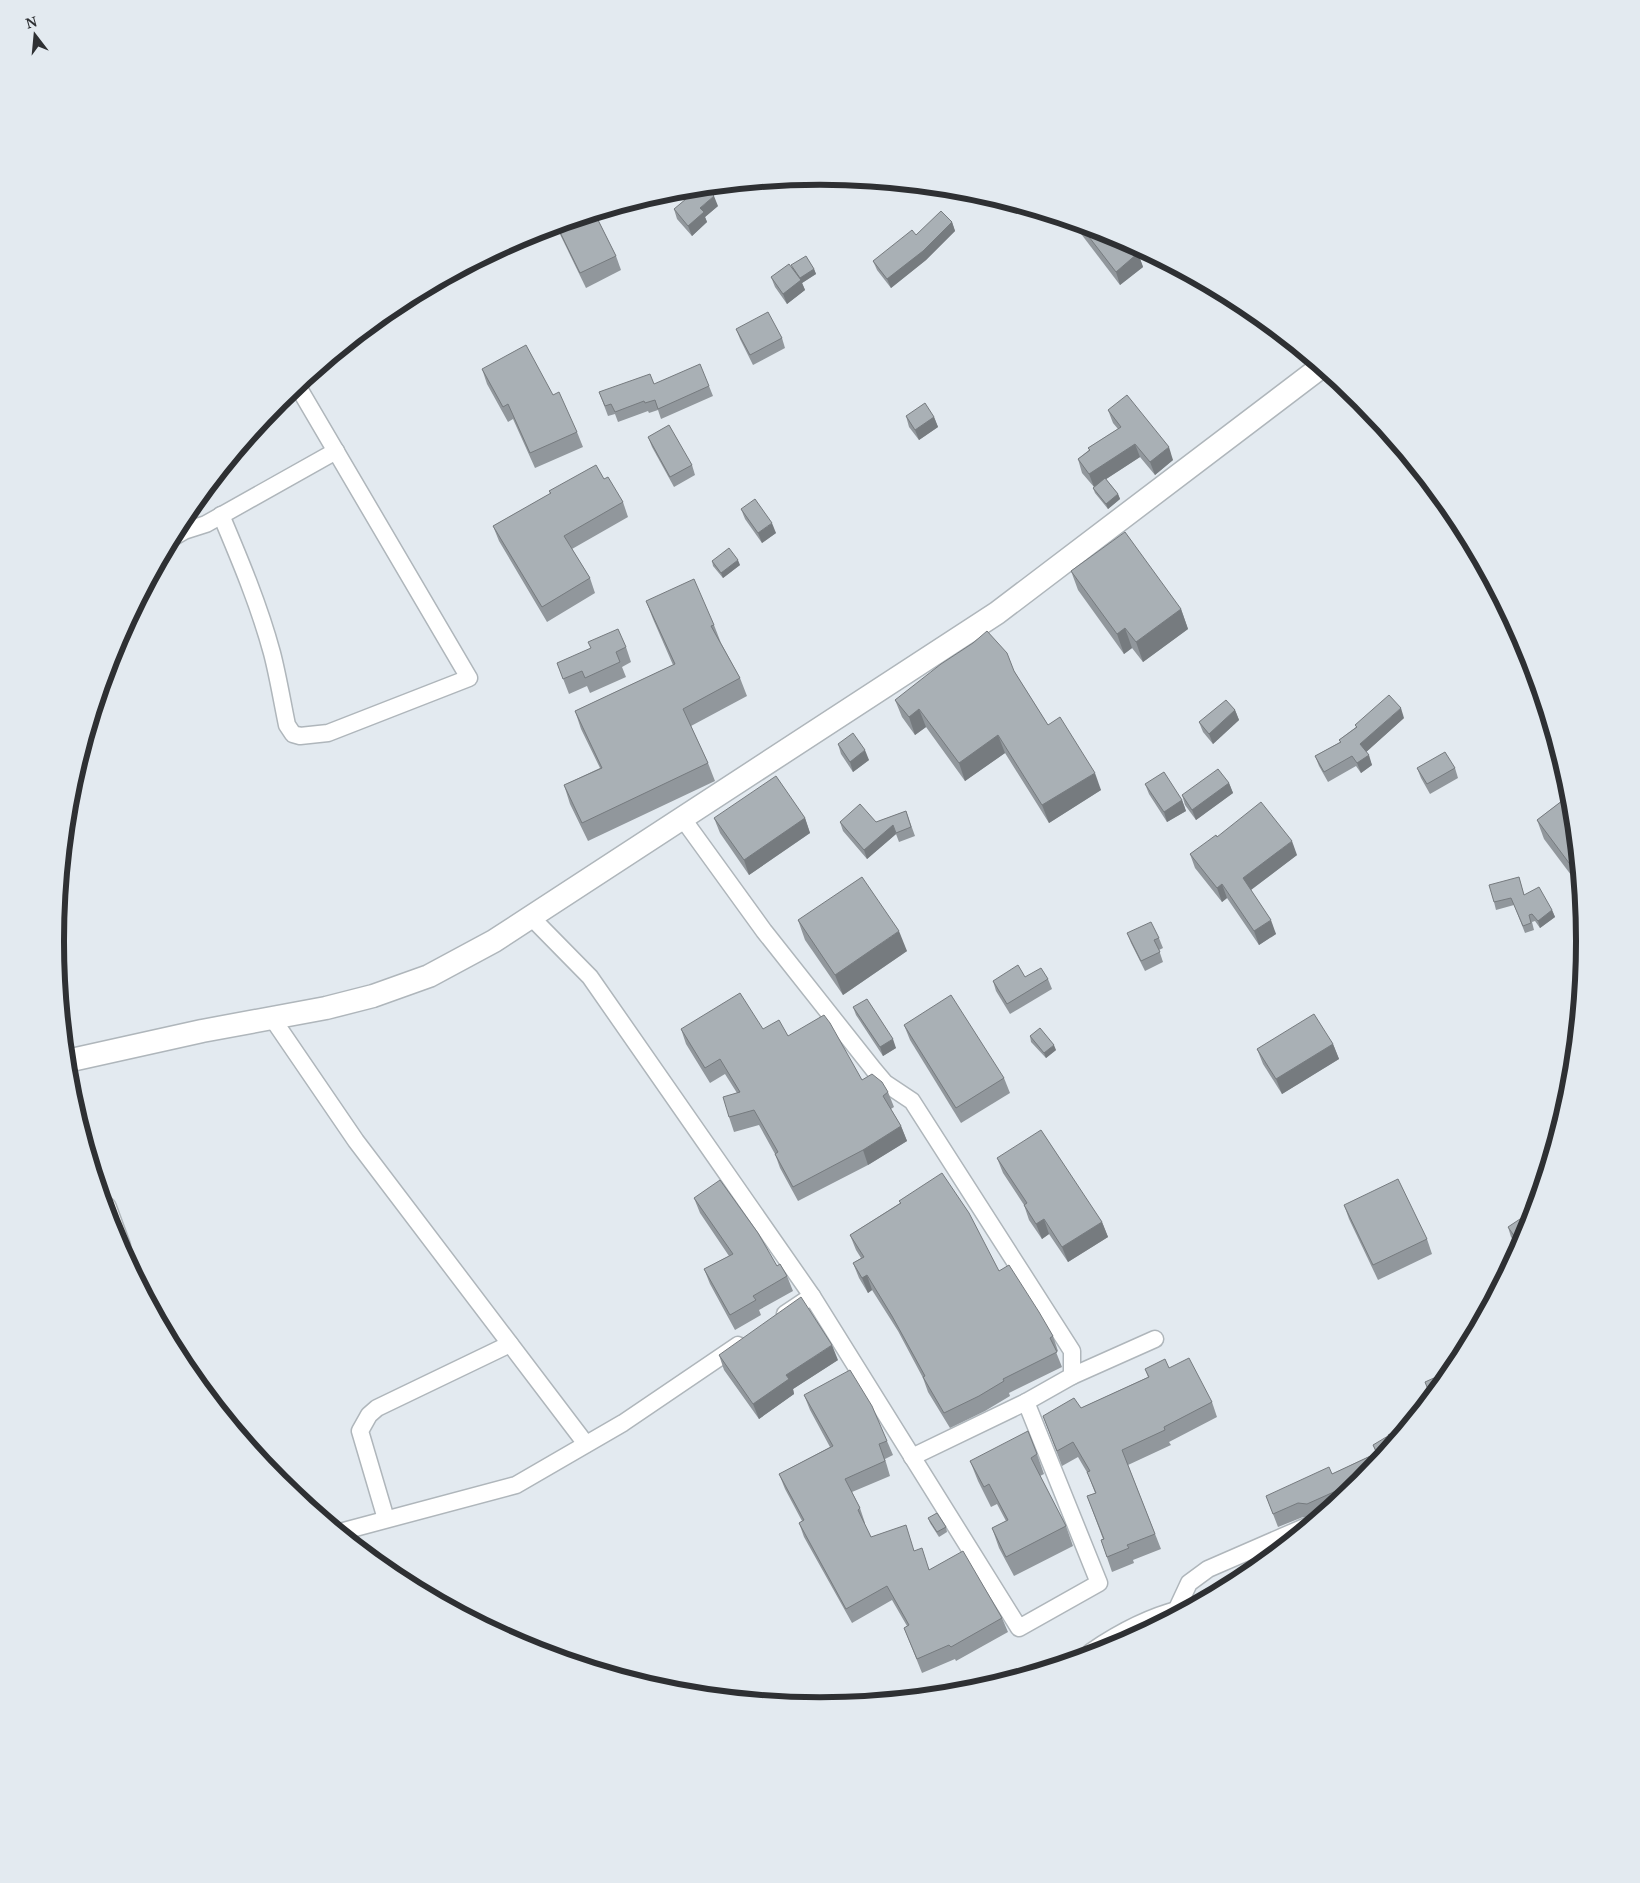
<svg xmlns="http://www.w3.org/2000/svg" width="1640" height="1883" font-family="'Noto Serif',serif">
  <rect width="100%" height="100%" fill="#e3eaf0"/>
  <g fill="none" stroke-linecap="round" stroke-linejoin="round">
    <g stroke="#afb6bb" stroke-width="19">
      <g id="street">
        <path d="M221,515C240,560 259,605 272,653C278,676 282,701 287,725L293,734L300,736L328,733L469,678L297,385"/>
        <polyline points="172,538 184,531 206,524 336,451"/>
        <polyline points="683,819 764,931 874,1070 885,1083 912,1101 1072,1351 1072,1376 1026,1402 1099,1583 1019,1628 812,1296 785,1314"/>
        <polyline points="531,917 590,977 812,1296"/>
        <polyline points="272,1018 356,1141 586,1444"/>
        <polyline points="1072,1376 1155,1339"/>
        <polyline points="912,1457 1026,1402"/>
        <polyline points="386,1519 360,1431 369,1415 377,1408 510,1344"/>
        <polyline points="340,1532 516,1485 623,1423 738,1345"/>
        <polyline points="1175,1613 1189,1583 1208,1569 1307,1526"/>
      </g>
    </g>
    <g stroke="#afb6bb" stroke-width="25">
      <g id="secondary">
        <polyline points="67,1061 202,1031 326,1008 373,996 429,976 494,941 997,613 1321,367"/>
        <polyline points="105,1208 119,1246"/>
        <path d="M1093,1654C1121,1635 1149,1620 1181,1612"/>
      </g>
    </g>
    <use href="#street" stroke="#fff" stroke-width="16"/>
    <use href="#secondary" stroke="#fff" stroke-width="22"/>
  </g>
  <g fill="#91979c">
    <polygon points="718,206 705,217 707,222 692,236 677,219 674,209"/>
    <polygon points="595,214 616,256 621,270 586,288 556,226"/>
    <polygon points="952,222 955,231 926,260 891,288 877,270 873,261 916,235"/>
    <polygon points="1072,222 1113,235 1138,253 1143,267 1120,285"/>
    <polygon points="791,265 814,269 816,274 802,283 805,290 787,304 775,287 771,277 793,268"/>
    <polygon points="736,329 782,338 785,348 753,365 740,339"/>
    <polygon points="482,369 553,395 577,432 583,447 535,468 513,419 508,422 487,384"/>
    <polygon points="654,384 709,386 713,396 661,419 658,410 649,413 648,411 618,422 615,414 608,416 599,392"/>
    <polygon points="1108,410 1173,460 1155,475 1140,457 1106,479 1118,494 1120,499 1108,509 1095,493 1093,488 1094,487 1082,473 1078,459 1089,450 1088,448 1118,429 1113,423"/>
    <polygon points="906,416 934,417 938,427 919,440 909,427"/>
    <polygon points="648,437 692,465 695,475 674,487 652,447"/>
    <polygon points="604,479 623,502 628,517 572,549 590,578 595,593 547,622 499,541 493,526 550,494 549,491"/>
    <polygon points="741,509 776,533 762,543 745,519"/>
    <polygon points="712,561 740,565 723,578 713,566"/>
    <polygon points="1071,571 1181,609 1188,629 1143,662 1132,648 1124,654 1078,590"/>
    <polygon points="646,601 714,625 721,643 740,678 747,696 691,726 708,763 715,781 588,841 570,804 564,785 600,768 581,729 575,711 673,665 653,619"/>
    <polygon points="626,647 631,662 622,667 626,677 590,693 587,686 569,694 557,663"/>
    <polygon points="1014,671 1048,725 1101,790 1049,823 1005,753 965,781 926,727 915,735 902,717 895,700"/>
    <polygon points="1235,710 1239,720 1213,744 1203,732 1199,722"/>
    <polygon points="1404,718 1366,752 1372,765 1361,773 1356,766 1328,782 1319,766 1315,756 1340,742 1339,740 1356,727 1355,725"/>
    <polygon points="838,744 869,760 853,772 841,754"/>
    <polygon points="1417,768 1455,768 1458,778 1430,794 1421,778"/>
    <polygon points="1229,783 1233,793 1196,820 1185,805 1182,795"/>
    <polygon points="1145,784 1182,800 1186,811 1167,822 1149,794"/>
    <polygon points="1571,794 1580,887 1544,839 1537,820"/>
    <polygon points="906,811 915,836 899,842 896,834 867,859 843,831 840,822 876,822"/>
    <polygon points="714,818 805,818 810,833 749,875 720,833"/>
    <polygon points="1217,837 1297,855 1251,890 1276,934 1259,945 1227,898 1222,902 1195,868 1190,854"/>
    <polygon points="1519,877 1524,895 1552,910 1555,917 1540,928 1535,921 1532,922 1534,930 1525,933 1514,905 1496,910 1494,902"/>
    <polygon points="798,920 907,951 843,995 805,940"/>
    <polygon points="1127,933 1159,938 1163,948 1159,950 1163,962 1145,971 1131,943"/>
    <polygon points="1025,977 1048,979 1052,989 1010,1014 996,991 993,981"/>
    <polygon points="853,1007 896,1048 883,1056 856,1015"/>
    <polygon points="904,1025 1004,1078 1010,1093 961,1123 910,1040"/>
    <polygon points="681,1029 763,1029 788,1036 862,1080 888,1092 894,1107 891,1109 901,1126 907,1141 868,1165 798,1201 780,1168 775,1154 759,1125 734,1132 729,1117 737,1093 725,1074 710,1083 686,1044"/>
    <polygon points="1030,1036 1056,1050 1046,1058 1031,1042"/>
    <polygon points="1333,1044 1339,1059 1282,1094 1263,1064 1257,1049"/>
    <polygon points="997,1158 1102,1222 1108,1237 1068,1262 1049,1234 1042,1239 1029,1220 1024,1205 1003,1173"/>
    <polygon points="694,1198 777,1266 787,1276 793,1291 759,1310 761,1315 735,1330 710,1284 704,1269 729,1256 700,1213"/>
    <polygon points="899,1201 999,1271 1053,1336 1058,1351 1056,1352 1062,1367 1009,1393 1010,1396 985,1411 950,1428 928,1392 923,1378 898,1331 872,1290 868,1293 859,1278 853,1263 861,1258 856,1250 850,1235 900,1203"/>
    <polygon points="1344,1205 1427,1239 1432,1254 1378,1280 1349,1219"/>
    <polygon points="1508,1227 1527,1235 1519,1248 1511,1237"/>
    <polygon points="719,1355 838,1360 793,1389 794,1394 759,1419 724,1370"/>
    <polygon points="1169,1368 1212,1402 1217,1417 1169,1442 1171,1445 1128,1465 1161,1549 1133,1560 1134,1563 1112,1572 1101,1540 1103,1539 1087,1496 1095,1493 1088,1474 1078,1457 1062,1466 1043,1416 1081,1408 1148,1377 1145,1369"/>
    <polygon points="804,1395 887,1441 893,1455 885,1459 890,1476 852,1492 860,1508 865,1523 864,1523 871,1537 915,1551 930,1570 1002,1618 1008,1632 956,1661 955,1659 922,1673 904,1628 907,1626 892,1600 852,1623 804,1537 799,1523 802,1521 785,1489 779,1474 830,1447 810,1410"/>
    <polygon points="1407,1426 1361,1483 1325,1512 1312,1518 1303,1517 1278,1527 1266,1496 1332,1474 1376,1453 1373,1445 1389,1439 1388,1435"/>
    <polygon points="1037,1454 1044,1474 1040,1476 1066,1526 1073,1546 1014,1576 999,1548 992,1528 1006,1521 997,1504 991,1507 978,1481 970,1461"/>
    <polygon points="928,1518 946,1527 947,1532 939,1537 930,1523"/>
  </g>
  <g fill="#767b7f">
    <polygon points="714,196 718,206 705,217 707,222 692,236 688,226 700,208"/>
    <polygon points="952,222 955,231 926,260 891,288 887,279"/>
    <polygon points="1138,253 1143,267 1120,285 1116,272"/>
    <polygon points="814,269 816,274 802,283 805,290 787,304 783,294 800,278"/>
    <polygon points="934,417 938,427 919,440 915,430"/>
    <polygon points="1135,444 1140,457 1094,487 1089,474"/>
    <polygon points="1169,447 1173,460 1155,475 1150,462"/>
    <polygon points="1118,494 1120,499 1108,509 1106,504"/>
    <polygon points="772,523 776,533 762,543 758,533"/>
    <polygon points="738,560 740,565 723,578 721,573"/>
    <polygon points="1181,609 1188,629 1143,662 1136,642"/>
    <polygon points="1125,628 1132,648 1124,654 1117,634"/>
    <polygon points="1401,708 1404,718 1364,754 1360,744"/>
    <polygon points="919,709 926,727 915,735 909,717"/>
    <polygon points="1235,710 1239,720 1213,744 1209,734"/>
    <polygon points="998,735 1005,753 965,781 959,763"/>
    <polygon points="865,750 869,760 853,772 850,762"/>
    <polygon points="1369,755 1372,765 1361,773 1357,763"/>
    <polygon points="1095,773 1101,790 1049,823 1042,805"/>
    <polygon points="1229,783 1233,793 1196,820 1192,810"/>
    <polygon points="1182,800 1186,811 1167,822 1164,812"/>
    <polygon points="805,818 810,833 749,875 744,860"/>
    <polygon points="893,825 896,834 867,859 864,850"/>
    <polygon points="1292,841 1297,855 1248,892 1243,878"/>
    <polygon points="1222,884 1227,898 1222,902 1217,888"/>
    <polygon points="1552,910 1555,917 1540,928 1538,921"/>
    <polygon points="1271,920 1276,934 1259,945 1254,931"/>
    <polygon points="899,931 907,951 843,995 835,975"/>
    <polygon points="893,1039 896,1048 883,1056 880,1047"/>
    <polygon points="1333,1044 1339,1059 1282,1094 1276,1079"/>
    <polygon points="1054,1045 1056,1050 1046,1058 1044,1053"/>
    <polygon points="901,1126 907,1141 868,1165 863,1150"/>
    <polygon points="1044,1219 1049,1234 1042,1239 1036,1224"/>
    <polygon points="1102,1222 1108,1237 1068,1262 1062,1247"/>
    <polygon points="867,1275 872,1290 868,1293 862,1278"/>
    <polygon points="832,1345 838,1360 793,1389 794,1394 759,1419 753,1404 786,1375"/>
  </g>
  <g fill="#a9b0b5" stroke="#767b7f">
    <polygon points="707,188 714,196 700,208 704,212 688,226 674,209 698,189"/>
    <polygon points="941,211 952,222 923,251 887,279 873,261 912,230 916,235"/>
    <polygon points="595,214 616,256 580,273 557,226"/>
    <polygon points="1079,224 1113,235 1131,244 1138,253 1116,272"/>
    <polygon points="806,256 814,269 800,278 791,265"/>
    <polygon points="789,264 801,280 783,294 771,277"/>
    <polygon points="768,312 782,338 750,355 736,329"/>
    <polygon points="526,345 553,395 559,392 577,432 530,453 508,404 503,407 482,369"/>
    <polygon points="700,364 709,386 658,409 655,400 645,403 644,401 615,412 611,404 605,406 599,392 650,374 654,384"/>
    <polygon points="1127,395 1169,447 1150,462 1135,444 1089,474 1078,459 1090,450 1088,448 1121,427 1108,410"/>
    <polygon points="925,403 934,417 915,430 906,416"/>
    <polygon points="669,425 692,465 670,477 648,437"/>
    <polygon points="596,465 604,479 608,477 623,502 564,536 590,578 542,607 493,526 551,493 549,491"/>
    <polygon points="1105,478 1118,494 1106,504 1093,488"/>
    <polygon points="755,499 772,523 758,533 741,509"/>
    <polygon points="1125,532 1181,609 1136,642 1125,628 1117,634 1071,571"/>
    <polygon points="729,548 738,560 721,573 712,561"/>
    <polygon points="694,579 714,625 711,626 740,678 683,709 708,763 582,823 564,785 602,768 575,711 675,664 646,601"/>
    <polygon points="618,629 626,647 616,652 620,662 585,678 582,671 563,679 557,663 591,648 588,642"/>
    <polygon points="987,631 1007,653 1014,671 1048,725 1060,717 1095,773 1042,805 998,735 959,763 919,709 909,717 895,700 941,664 973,643"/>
    <polygon points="1389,695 1401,708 1360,744 1369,755 1357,763 1352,756 1324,772 1315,756 1341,742 1339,740 1357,727 1355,725"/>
    <polygon points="1226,700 1235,710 1209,734 1199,722"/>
    <polygon points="853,733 865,750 850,762 838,744"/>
    <polygon points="1445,752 1455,768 1427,784 1417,768"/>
    <polygon points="1218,769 1229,783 1192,810 1182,795"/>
    <polygon points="1164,772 1182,800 1164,812 1145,784"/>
    <polygon points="776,776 805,818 744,860 714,818"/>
    <polygon points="1571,794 1578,875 1537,820"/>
    <polygon points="1261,802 1292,841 1243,878 1271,920 1254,931 1222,884 1217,888 1190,854 1216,835 1217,837"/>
    <polygon points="860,804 876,822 906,811 911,827 896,833 893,825 864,850 840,822"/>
    <polygon points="862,877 899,931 835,975 798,920"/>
    <polygon points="1519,877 1524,895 1539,887 1552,910 1538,921 1532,914 1529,915 1531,923 1523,926 1511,898 1494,902 1489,885"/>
    <polygon points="1151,922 1159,938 1154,940 1160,952 1141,961 1127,933"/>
    <polygon points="1018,965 1025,977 1041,968 1048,979 1007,1004 993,981"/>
    <polygon points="740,993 763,1029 779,1020 788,1036 824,1015 830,1023 862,1080 872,1074 882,1082 888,1092 883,1096 901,1126 863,1150 793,1187 775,1154 778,1152 754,1110 729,1117 723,1097 740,1092 720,1059 705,1068 681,1029"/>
    <polygon points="951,995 1004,1078 956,1108 904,1025"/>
    <polygon points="867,999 893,1039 880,1047 853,1007"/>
    <polygon points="1314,1014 1333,1044 1276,1079 1257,1049"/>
    <polygon points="1040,1028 1054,1045 1044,1053 1030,1036"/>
    <polygon points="1041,1130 1102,1222 1062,1247 1044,1219 1036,1224 1024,1205 1027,1203 997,1158"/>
    <polygon points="942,1173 969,1213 999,1271 1009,1265 1039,1312 1053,1336 1050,1338 1057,1352 1003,1379 1004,1381 979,1396 944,1413 923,1377 925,1376 892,1316 867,1275 862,1278 853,1263 864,1257 850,1235 901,1203 899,1201"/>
    <polygon points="1398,1179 1427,1239 1373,1265 1344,1205"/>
    <polygon points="720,1180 758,1233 777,1266 780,1264 787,1276 753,1296 756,1300 730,1315 704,1269 733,1254 694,1198"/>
    <polygon points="1523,1217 1529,1226 1527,1235 1521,1246 1508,1227"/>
    <polygon points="801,1297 832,1345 786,1375 789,1379 753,1404 719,1355"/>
    <polygon points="1189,1358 1212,1402 1164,1427 1165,1430 1122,1450 1155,1534 1127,1545 1129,1548 1107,1557 1101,1540 1104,1539 1087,1496 1096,1493 1087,1472 1090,1471 1073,1442 1057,1451 1043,1416 1074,1398 1081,1408 1149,1377 1145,1369 1165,1359 1169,1368"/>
    <polygon points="850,1370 872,1406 887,1441 879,1444 885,1461 845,1479 860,1508 858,1510 871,1537 906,1525 914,1551 922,1548 929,1570 963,1551 1002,1618 951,1647 949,1645 917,1659 904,1628 909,1625 887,1586 846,1609 799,1523 804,1520 779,1474 833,1446 804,1395"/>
    <polygon points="1445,1373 1447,1377 1431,1397 1425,1382"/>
    <polygon points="1407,1425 1407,1426 1393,1444 1388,1435"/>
    <polygon points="1028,1431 1037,1454 1031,1458 1066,1526 1006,1557 992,1528 1008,1520 989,1484 984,1487 970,1461"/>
    <polygon points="1388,1436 1393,1444 1369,1472 1366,1474 1367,1475 1365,1478 1307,1504 1298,1503 1273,1514 1266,1496 1329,1467 1332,1474 1377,1453 1373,1445"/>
    <polygon points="937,1513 946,1527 937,1532 928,1518"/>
  </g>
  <path d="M0 0H1640V1883H0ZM64 941a756 756 0 1 1 1512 0a756 756 0 1 1-1512 0Z" fill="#e3eaf0" fill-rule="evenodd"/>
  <path fill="none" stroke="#2e3033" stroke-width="6" d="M64 941a756 756 0 1 1 1512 0a756 756 0 1 1-1512 0Z"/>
  <g transform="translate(35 35) rotate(344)" stroke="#e3eaf0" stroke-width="4" paint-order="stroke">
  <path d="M0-4L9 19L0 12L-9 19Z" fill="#2e3033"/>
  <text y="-8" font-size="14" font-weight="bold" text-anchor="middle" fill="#2e3033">N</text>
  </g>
</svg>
